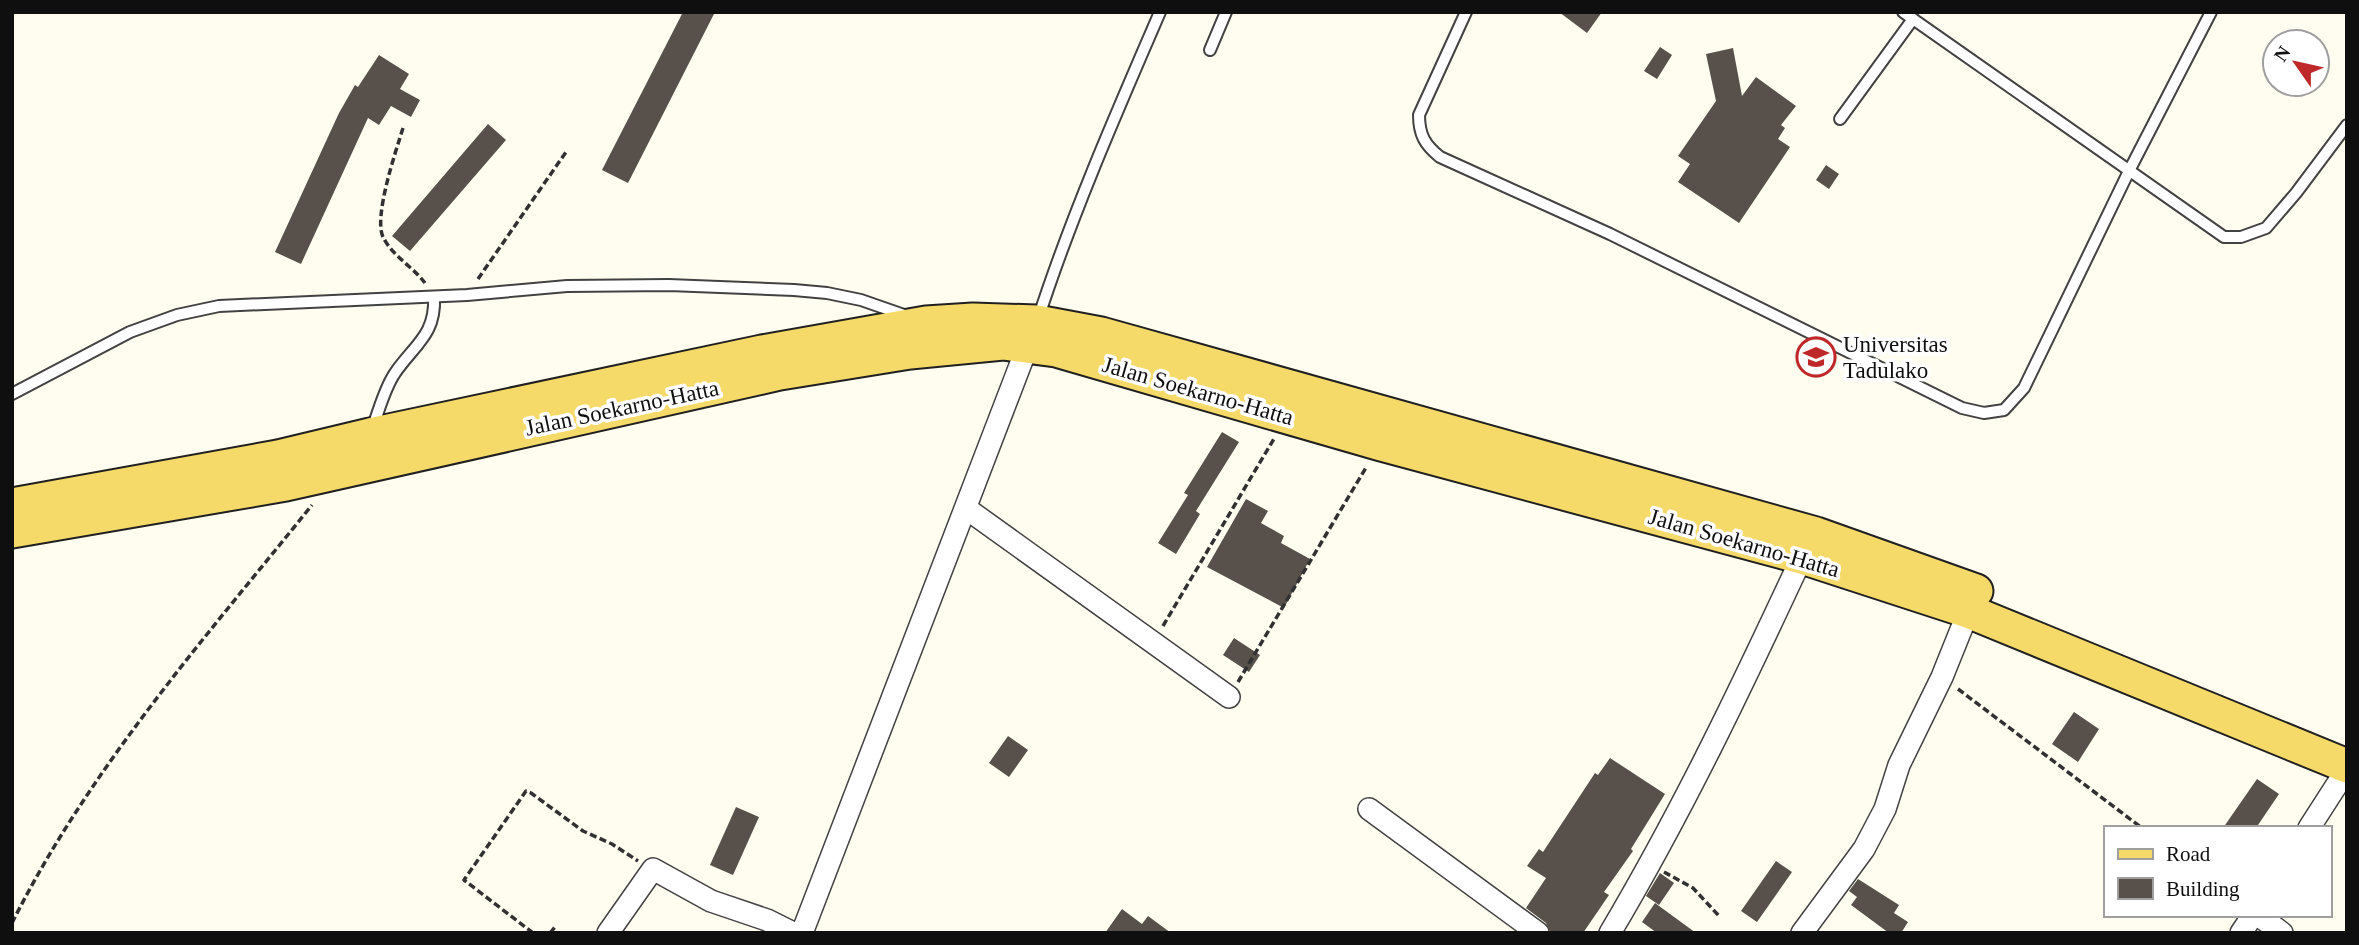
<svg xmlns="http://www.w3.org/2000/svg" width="2359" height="945" font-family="Georgia,serif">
  <rect width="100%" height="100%" fill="#fffdf0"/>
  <g fill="#57504b">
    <polygon points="683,12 715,12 628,183 602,170"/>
    <polygon points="1559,12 1602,12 1587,33"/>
    <polygon points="1660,47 1672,55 1657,79 1644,71"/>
    <polygon points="1733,48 1742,96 1756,77 1796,106 1781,125 1785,128 1778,139 1790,147 1739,223 1678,182 1690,164 1678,156 1716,101 1706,54"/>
    <polygon points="379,55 409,74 400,89 420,100 411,117 391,106 379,125 368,118 301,264 275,252 339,113 355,85 358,87"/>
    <polygon points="488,124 506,140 410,251 392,236"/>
    <polygon points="1826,165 1839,174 1829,189 1816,180"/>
    <polygon points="1222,432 1239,442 1196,511 1200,514 1176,554 1158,543 1188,495 1184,493"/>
    <polygon points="1246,499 1268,511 1261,523 1284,536 1281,543 1310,559 1284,608 1207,567"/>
    <polygon points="1234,638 1260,655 1249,672 1223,655"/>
    <polygon points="2074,712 2099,729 2078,762 2052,744"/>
    <polygon points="1008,736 1028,750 1009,777 989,763"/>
    <polygon points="1610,758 1665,794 1631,849 1633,851 1604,892 1609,895 1583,933 1551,933 1546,923 1526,908 1546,878 1527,866 1539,849 1543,852 1595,773 1598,775"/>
    <polygon points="2257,779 2279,794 2256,828 2223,828"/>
    <polygon points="736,807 759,817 733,875 710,865"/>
    <polygon points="1776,861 1792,872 1757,922 1741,911"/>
    <polygon points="1660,873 1674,883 1659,905 1646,896"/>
    <polygon points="1858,879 1899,905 1894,913 1908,922 1901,933 1889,933 1851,905 1857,897 1849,891"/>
    <polygon points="1655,903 1696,933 1657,933 1642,922"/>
    <polygon points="1122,909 1142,924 1148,916 1171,933 1105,933"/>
  </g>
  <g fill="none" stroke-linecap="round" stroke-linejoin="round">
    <g stroke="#424242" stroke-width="14">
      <g id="lane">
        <path d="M1466,12L1419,115C1419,135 1425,145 1440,157L1610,234L1962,408L1984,413L2004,410L2024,388L2129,171L2211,12"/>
        <polyline points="1903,12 2224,237 2241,237 2266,228 2296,193 2347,125"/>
        <polyline points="1210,50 1226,12"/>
        <polyline points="1840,119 1913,19"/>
        <path d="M1038,319C1072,214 1116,114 1160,12"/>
        <polyline points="12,394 130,332 177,315 219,306 467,295 567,286 669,285 794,290 827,293 861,300 907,316"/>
        <path d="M372,429C379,411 384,389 395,373C414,345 436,335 434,297"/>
      </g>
    </g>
    <g stroke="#424242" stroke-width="24">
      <g id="street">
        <polyline points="967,509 1229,697"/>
        <polyline points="1369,809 1538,933"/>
        <polyline points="2309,828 2347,769"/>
        <polyline points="2258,915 2282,933"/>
        <polyline points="608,933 653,869 711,901 767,920 793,933"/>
        <polyline points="802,933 1031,337"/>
        <path d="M1610,933C1683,810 1742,686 1802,557"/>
        <polyline points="1802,933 1864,849 1885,809 1899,765 1942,677 1973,600"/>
        <polyline points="2241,933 2253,915"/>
      </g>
    </g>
    <g stroke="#202020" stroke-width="37">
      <g id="primary">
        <polyline points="12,505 278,457 370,435 762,352 926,323 973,320 1037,322 1101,334 1816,534 1976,591"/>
        <polyline points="12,531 286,484 780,373 910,352 1003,343 1056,350 1381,444 1802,557 1968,611 2347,766"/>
      </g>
    </g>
    <g stroke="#313131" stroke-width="3.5" stroke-dasharray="7 3.5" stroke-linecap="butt">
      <path d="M403,128C396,151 372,220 384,239C394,257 413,267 425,283"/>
      <polyline points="478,279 566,152"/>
      <polyline points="1163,626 1275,437"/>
      <polyline points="1238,682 1367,466"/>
      <polyline points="1958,689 2142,828"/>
      <polyline points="1664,872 1693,888 1720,917"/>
      <path d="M12,923C89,769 205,638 312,505"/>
      <polyline points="533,933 464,880 526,791 531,793 583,831 612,844 638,861"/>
      <polyline points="550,933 555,927"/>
    </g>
    <use href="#lane" stroke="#fff" stroke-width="10"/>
    <use href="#street" stroke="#fff" stroke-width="21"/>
    <use href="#primary" stroke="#f6da69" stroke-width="33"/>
  </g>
  <defs>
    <g id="university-ring" transform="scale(2.0125)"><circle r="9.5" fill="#fff" stroke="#be2829" stroke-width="1.5"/><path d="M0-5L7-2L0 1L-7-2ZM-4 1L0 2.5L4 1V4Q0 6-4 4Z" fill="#be2829"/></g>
  </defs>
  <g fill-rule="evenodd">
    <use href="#university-ring" x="1816" y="357"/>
  </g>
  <g text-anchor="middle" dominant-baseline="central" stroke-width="7" stroke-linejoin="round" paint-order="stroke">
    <g font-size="23" fill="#0f0f0f" stroke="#fff" text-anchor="start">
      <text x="1843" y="344">Universitas<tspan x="1843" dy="26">Tadulako</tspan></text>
    </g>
    <g font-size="23" fill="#0f0f0f" stroke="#fff">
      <text transform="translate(1198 391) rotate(16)">Jalan Soekarno-Hatta</text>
      <text transform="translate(622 408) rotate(-12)">Jalan Soekarno-Hatta</text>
      <text transform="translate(1744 543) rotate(16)">Jalan Soekarno-Hatta</text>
    </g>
  </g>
  <rect width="2359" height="945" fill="none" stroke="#0f0f0f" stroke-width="28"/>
  <rect x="2104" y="826" width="228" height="91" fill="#ffffff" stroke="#9f9f9f" stroke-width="2"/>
  <rect x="2118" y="849" width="35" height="10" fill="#f6da69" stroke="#9f9f9f" stroke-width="2"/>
  <text x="2166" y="861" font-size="21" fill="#0f0f0f">Road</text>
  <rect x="2118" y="878" width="35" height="21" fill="#57504b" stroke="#9f9f9f" stroke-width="2"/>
  <text x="2166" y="896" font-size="21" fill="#0f0f0f">Building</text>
  <g transform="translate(2296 63) rotate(304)"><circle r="33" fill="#ffffff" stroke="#9f9f9f" stroke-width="2"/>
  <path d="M0-5L12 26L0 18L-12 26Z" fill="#be2829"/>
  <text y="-10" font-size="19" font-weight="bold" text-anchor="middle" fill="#0f0f0f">N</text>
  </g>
</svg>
